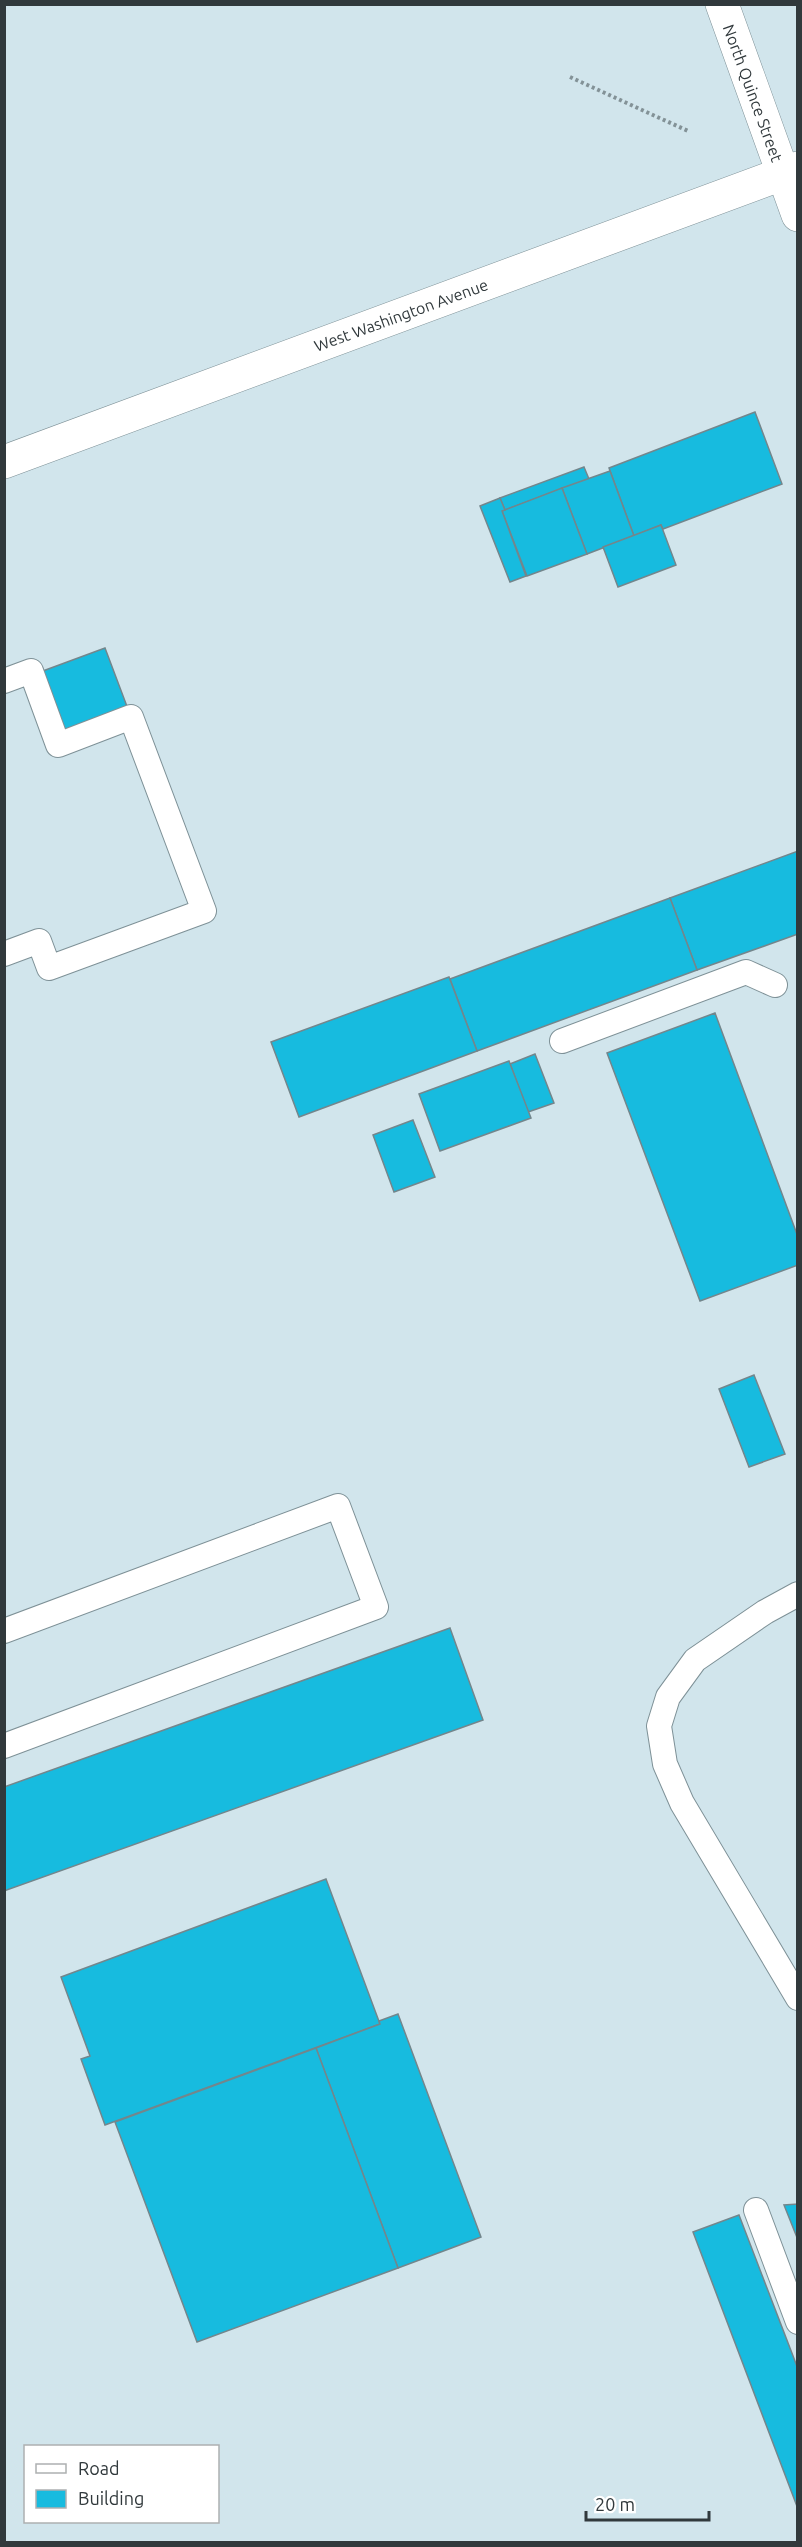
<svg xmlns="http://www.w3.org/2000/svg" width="802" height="2547" font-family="Ubuntu,sans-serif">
  <rect width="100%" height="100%" fill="#d1e5ec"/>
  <g fill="#17bbdf" stroke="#73868c" stroke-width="1.5">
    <polygon points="755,412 782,484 663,529 661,525 634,536 609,468"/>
    <polygon points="584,467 589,479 505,510 500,498"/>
    <polygon points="610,471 634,536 587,554 562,488"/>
    <polygon points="562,488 587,554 527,576 502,511"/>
    <polygon points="500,498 505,510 502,511 526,576 510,582 480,506"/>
    <polygon points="661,525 676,565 618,587 603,547"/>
    <polygon points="105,648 131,717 58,745 32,675"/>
    <polygon points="798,851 798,934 697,970 670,898"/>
    <polygon points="670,898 697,970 477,1051 450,979"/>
    <polygon points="449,977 477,1051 299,1117 271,1042"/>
    <polygon points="715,1013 798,1237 798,1265 700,1301 607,1053"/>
    <polygon points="535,1054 554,1103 528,1112 510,1064"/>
    <polygon points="509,1061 531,1118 440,1151 419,1094"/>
    <polygon points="413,1120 435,1177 394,1192 373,1135"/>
    <polygon points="754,1375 785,1454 749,1467 719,1389"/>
    <polygon points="450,1628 483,1720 4,1891 4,1787"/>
    <polygon points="326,1879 380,2024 105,2125 81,2059 90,2056 61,1977"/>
    <polygon points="398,2014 481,2237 398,2268 316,2048 380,2024 379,2021"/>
    <polygon points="316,2048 398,2268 197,2342 115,2122"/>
    <polygon points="798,2204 798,2240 784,2205"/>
    <polygon points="739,2215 798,2369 798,2509 693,2232"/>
  </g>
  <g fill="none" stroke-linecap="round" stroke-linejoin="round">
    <g stroke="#7e9197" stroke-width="26">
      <g id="lane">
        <polyline points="4,681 31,671 58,745 131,717 204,911 49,968 39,941 4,954"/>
        <polyline points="562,1041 746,972 775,985"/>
        <polyline points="798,1594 765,1612 695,1660 668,1697 659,1726 665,1764 682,1803 798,1998"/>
        <polyline points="4,1631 338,1506 376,1607 4,1746"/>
        <polyline points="756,2210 798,2322"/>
      </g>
    </g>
    <g stroke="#7e9197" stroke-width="34">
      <g id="secondary">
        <polyline points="722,4 798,215"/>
        <polyline points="4,462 798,168"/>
      </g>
    </g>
    <polyline stroke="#839297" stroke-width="4" stroke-dasharray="3 3" stroke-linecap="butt" points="570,77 688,131"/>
    <use href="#lane" stroke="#fff" stroke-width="24"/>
    <use href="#secondary" stroke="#fff" stroke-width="33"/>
  </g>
  <g text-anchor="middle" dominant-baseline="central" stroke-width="6" stroke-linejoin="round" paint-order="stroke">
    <g font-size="16" fill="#31393c" stroke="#fff">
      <text transform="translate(753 93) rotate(70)">North Quince Street</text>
      <text transform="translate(401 315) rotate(-20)">West Washington Avenue</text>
    </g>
  </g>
  <rect width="802" height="2547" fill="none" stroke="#31393c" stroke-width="12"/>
  <rect x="24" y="2445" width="195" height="78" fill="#ffffff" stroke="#adb0b1" stroke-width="1.5"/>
  <rect x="36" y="2464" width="30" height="9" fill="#ffffff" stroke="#adb0b1" stroke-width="1.5"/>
  <text x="78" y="2475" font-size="18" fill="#31393c">Road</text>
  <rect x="36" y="2490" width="30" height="18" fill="#17bbdf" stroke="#adb0b1" stroke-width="1.5"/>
  <text x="78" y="2505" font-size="18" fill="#31393c">Building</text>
  <path d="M586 2511v9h123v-9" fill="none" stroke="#31393c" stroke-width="3"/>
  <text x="595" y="2511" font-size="18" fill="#31393c" stroke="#ffffff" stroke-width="4.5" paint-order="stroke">20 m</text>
</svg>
